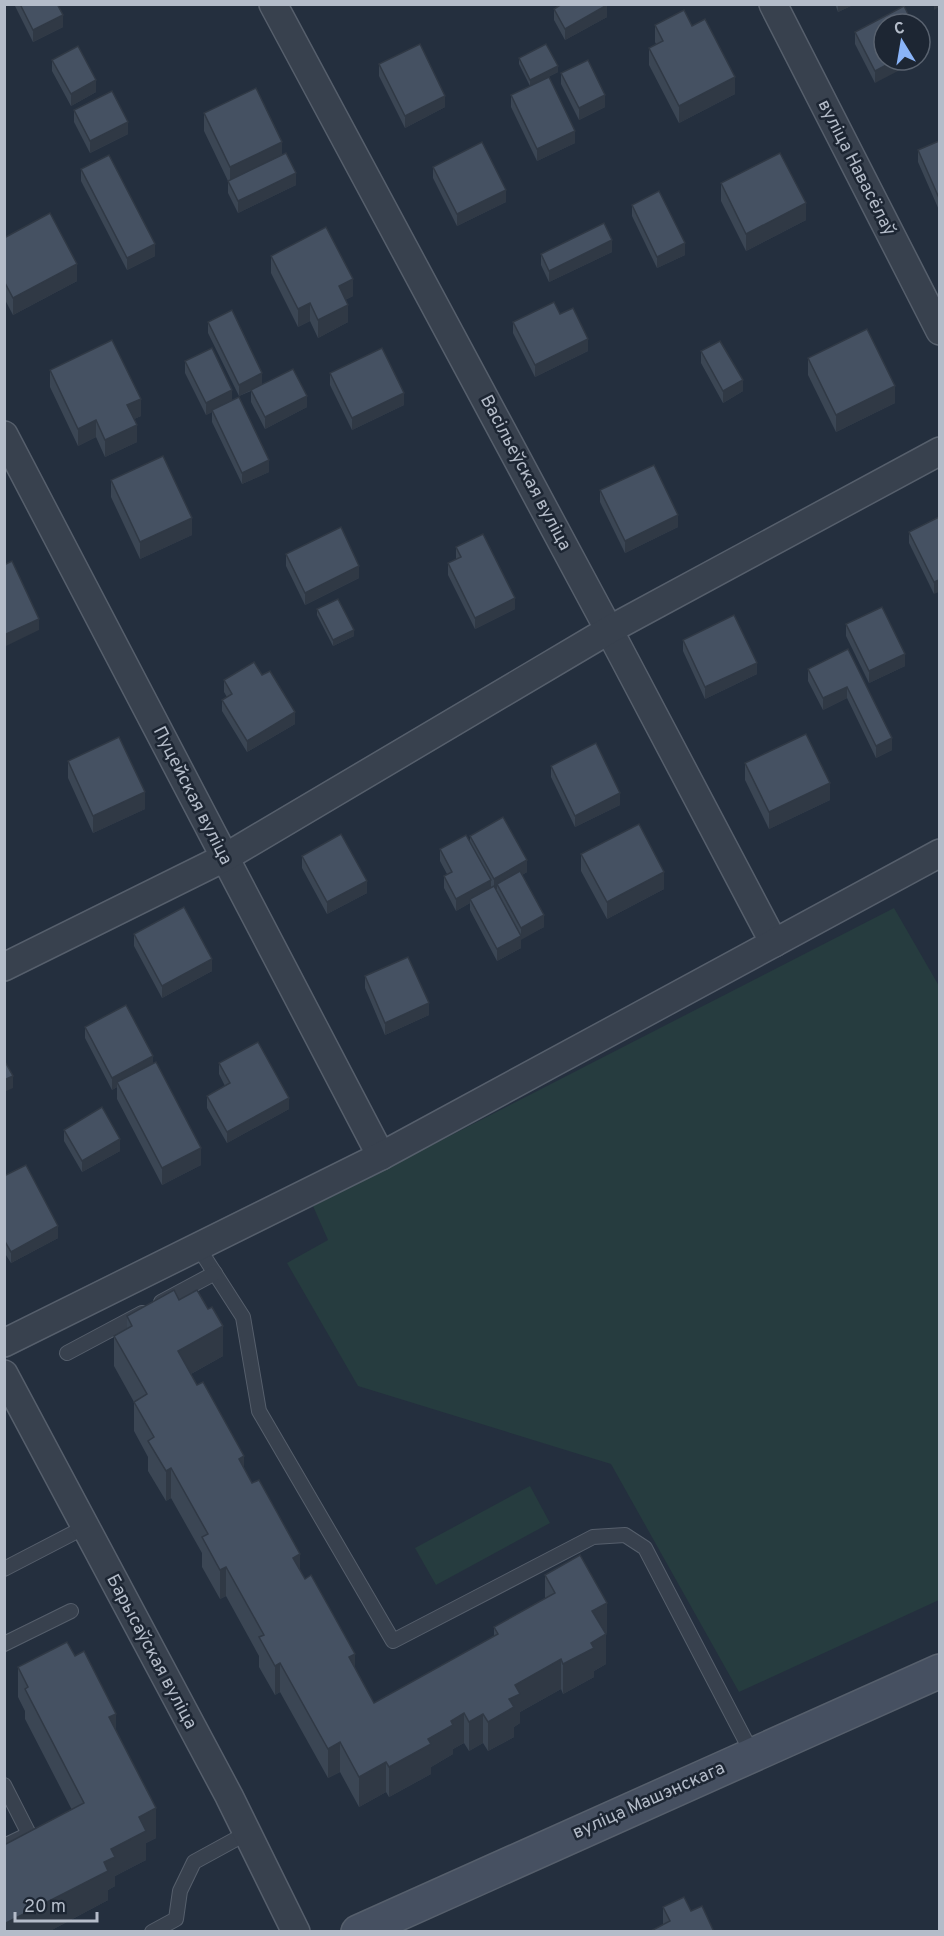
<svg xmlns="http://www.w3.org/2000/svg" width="944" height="1936" font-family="Overpass,sans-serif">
  <rect width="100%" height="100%" fill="#242f3e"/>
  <g fill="#263c3f">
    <polygon points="894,908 939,986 939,1600 739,1692 611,1464 358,1386 287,1263 328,1240 313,1206"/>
    <polygon points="530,1486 550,1523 436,1585 415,1548"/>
  </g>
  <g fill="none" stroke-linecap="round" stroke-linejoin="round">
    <g stroke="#565f6c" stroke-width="16">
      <g id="service">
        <polyline points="198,1247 243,1317 259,1411 393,1641 593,1537 625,1535 645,1548 753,1755"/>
        <polyline points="161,1302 215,1273"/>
        <polyline points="67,1353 142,1313"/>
        <polyline points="4,1569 85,1527"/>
        <polyline points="4,1644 71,1611"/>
        <polyline points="4,1785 29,1834 4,1846"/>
        <polyline points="152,1932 176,1919 180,1891 194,1862 247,1833"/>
      </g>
    </g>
    <g stroke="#565f6c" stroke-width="30">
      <g id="minor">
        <polyline points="273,4 609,630 774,943"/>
        <polyline points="773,4 940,331"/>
        <polyline points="4,435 381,1156"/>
        <polyline points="4,967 224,858 609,630 940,451"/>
        <polyline points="4,1343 381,1156 940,853"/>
        <polyline points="4,1374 229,1796 296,1932"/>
      </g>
    </g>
    <g stroke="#565f6c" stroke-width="36">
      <polyline id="secondary" points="358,1932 940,1671"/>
    </g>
    <use href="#service" stroke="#38414e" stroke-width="14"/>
    <use href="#minor" stroke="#38414e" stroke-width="27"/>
    <use href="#secondary" stroke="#465061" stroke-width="33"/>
  </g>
  <g fill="#3b4654">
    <polygon points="14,4 57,4 63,27 33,42"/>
    <polygon points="835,4 855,4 838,12"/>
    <polygon points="904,6 875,83 855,44 855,32"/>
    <polygon points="554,9 607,17 565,40 554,20"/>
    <polygon points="655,25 692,26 735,94 679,123 649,65 649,48 656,44 655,42"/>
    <polygon points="519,58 558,72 530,86 519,64"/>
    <polygon points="52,60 96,92 71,106 52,71"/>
    <polygon points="379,64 445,107 405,128 379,76"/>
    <polygon points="561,73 605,107 579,120 561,84"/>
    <polygon points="511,95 575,143 537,161 511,107"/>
    <polygon points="74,110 128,134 90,153 74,122"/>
    <polygon points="204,113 282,155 296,185 238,213 228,193 228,181 204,131"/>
    <polygon points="939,141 939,210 918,162 918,150"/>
    <polygon points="433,167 506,202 457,226 433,178"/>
    <polygon points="81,169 155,256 127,270 81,181"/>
    <polygon points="721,183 806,220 746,251 721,201"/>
    <polygon points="632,205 685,255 657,268 632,216"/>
    <polygon points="4,238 77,281 13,315 4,298"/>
    <polygon points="612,252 549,282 541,265 541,254"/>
    <polygon points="271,256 353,296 345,300 348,322 318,338 310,321 298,327 271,273"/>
    <polygon points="560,314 588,351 535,377 513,333 513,322"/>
    <polygon points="208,322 262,384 307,407 265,429 251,402 251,391 239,396 208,333"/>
    <polygon points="701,351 743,391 723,403 701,363"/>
    <polygon points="808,358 895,403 836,432 808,375"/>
    <polygon points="185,361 232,400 269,472 242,484 212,422 212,412 206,415 185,373"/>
    <polygon points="50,370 141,416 134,419 137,442 105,457 96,437 78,446 50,387"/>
    <polygon points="330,373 404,405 352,430 330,385"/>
    <polygon points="111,480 192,535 140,559 111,497"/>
    <polygon points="600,490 678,527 625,553 600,502"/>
    <polygon points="939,517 934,594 909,543 909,532"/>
    <polygon points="456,547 515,609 475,629 448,575 448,563 456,559"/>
    <polygon points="286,554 359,578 305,605 286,566"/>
    <polygon points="317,609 354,636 333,646 317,615"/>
    <polygon points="846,624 905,666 869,683 846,636"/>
    <polygon points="683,640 757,674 705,699 683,651"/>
    <polygon points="848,649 892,750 876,758 847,698 823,710 808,681 808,669"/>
    <polygon points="262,675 295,724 247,752 222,711 222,700 227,697 224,692 224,680"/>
    <polygon points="68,761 145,809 93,833 68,778"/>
    <polygon points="745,763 830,800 769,829 745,780"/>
    <polygon points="551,766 620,805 575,827 551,777"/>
    <polygon points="470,836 527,872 522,875 544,927 521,939 521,948 497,961 470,910 470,903 456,911 444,888 444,876 447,874 440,861 440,849 470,841"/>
    <polygon points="581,854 664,889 607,919 581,871"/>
    <polygon points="302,856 367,893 327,914 302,868"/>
    <polygon points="134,934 212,971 162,998 134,946"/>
    <polygon points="365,976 429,1015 385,1035 365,988"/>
    <polygon points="85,1027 153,1063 201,1165 162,1185 117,1099 117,1087 112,1090 85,1038"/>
    <polygon points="219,1063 289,1109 227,1143 207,1108 207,1096 225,1086 219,1074"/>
    <polygon points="64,1130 120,1151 82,1172 64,1141"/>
    <polygon points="4,1176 58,1238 11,1263 4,1252"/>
    <polygon points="179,1300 223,1356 191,1374 374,1703 494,1636 494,1627 545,1599 545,1575 607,1633 605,1633 606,1664 594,1671 594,1677 563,1694 561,1689 520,1712 520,1723 514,1727 514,1737 488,1751 483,1743 469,1751 464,1743 453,1749 453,1754 431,1767 431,1774 389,1797 386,1792 359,1807 340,1772 328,1778 280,1692 275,1695 259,1667 259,1656 226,1596 220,1599 202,1567 202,1553 171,1498 166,1501 148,1471 148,1457 134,1431 134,1402 114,1366 114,1336 127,1329 127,1316"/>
    <polygon points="18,1667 116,1731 156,1838 146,1843 146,1860 115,1876 115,1886 108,1890 108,1900 48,1932 4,1932 72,1810 25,1719 25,1711 18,1697"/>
    <polygon points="663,1907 691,1911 663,1925"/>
  </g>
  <g fill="#303945">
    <polygon points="838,4 855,4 838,12"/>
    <polygon points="934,4 939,4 939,7 934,10"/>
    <polygon points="607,5 607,17 565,40 565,29"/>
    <polygon points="63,15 63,27 33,42 33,30"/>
    <polygon points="924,46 924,57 920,60 920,48"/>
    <polygon points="896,60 919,60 875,83 875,71"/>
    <polygon points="558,66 558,72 530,86 530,80"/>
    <polygon points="735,77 735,94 679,123 679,106"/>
    <polygon points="96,80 96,92 71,106 71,94"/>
    <polygon points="605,95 605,107 579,120 579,108"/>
    <polygon points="445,96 445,107 405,128 405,116"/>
    <polygon points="128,122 128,134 90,153 90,141"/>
    <polygon points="575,131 575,143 537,161 537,149"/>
    <polygon points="282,142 282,159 230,184 230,167"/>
    <polygon points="296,173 296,185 238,213 238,201"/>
    <polygon points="506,190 506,202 457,226 457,214"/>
    <polygon points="806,203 806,220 746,251 746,234"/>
    <polygon points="612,240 612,252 549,282 549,271"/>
    <polygon points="685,243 685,255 657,268 657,257"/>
    <polygon points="155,244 155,256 127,270 127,258"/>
    <polygon points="77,264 77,281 13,315 13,298"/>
    <polygon points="353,279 353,296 339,303 339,286"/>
    <polygon points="310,303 310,321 298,327 298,309"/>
    <polygon points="348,305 348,322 318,338 318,320"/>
    <polygon points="588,339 588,351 535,377 535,365"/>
    <polygon points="262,373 262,385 239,396 239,385"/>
    <polygon points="743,380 743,391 723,403 723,391"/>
    <polygon points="895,386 895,403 836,432 836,415"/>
    <polygon points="232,390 232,402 206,415 206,403"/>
    <polygon points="404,393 404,405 352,430 352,418"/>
    <polygon points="307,396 307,407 265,429 265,417"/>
    <polygon points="141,399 141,416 127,422 127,405"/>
    <polygon points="96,420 96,437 78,446 78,429"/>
    <polygon points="137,425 137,442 105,457 105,440"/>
    <polygon points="269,460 269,472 242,484 242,473"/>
    <polygon points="678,515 678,527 625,553 625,541"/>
    <polygon points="192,518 192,535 140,559 140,542"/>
    <polygon points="359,566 359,578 305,605 305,593"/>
    <polygon points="939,580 939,592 934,594 934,582"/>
    <polygon points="515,598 515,609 475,629 475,618"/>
    <polygon points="39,619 39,630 4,647 4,635"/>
    <polygon points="354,630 354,636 333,646 333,640"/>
    <polygon points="905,654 905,666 869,683 869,671"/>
    <polygon points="757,663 757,674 705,699 705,687"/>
    <polygon points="847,687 847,698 823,710 823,698"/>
    <polygon points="295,712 295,724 247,752 247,741"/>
    <polygon points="892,738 892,750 876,758 876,746"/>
    <polygon points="830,783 830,800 769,829 769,812"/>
    <polygon points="145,792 145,809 93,833 93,816"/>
    <polygon points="620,793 620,805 575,827 575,816"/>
    <polygon points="527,860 527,872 499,888 497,884 497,889 494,890 494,879"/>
    <polygon points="664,872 664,889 607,919 607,902"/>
    <polygon points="491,880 491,892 470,899 470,903 456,911 456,899"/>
    <polygon points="367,881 367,893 327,914 327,902"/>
    <polygon points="544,915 544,927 521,940 521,928"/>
    <polygon points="521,936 521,948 497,961 497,949"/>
    <polygon points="212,959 212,971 162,998 162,986"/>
    <polygon points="429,1003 429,1015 385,1035 385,1023"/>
    <polygon points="153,1056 153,1068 117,1082 117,1087 112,1090 112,1078"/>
    <polygon points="13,1076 13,1088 4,1092 4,1080"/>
    <polygon points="289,1098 289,1109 227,1143 227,1132"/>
    <polygon points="120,1139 120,1151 82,1172 82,1161"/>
    <polygon points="201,1148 201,1165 162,1185 162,1168"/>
    <polygon points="58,1226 58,1238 11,1263 11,1252"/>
    <polygon points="223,1326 223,1356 178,1381 178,1351"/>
    <polygon points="244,1456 244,1485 239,1459"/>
    <polygon points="171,1468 171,1498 166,1501 166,1471"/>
    <polygon points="300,1554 300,1584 293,1558"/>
    <polygon points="226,1567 226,1596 220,1599 220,1570"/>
    <polygon points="607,1603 607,1633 592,1641 592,1611"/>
    <polygon points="606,1634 606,1664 594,1671 594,1677 563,1694 563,1664 591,1643"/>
    <polygon points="355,1654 355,1683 349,1657"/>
    <polygon points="561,1659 561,1689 520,1712 520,1723 514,1727 514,1737 488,1751 488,1722 509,1699 515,1685"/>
    <polygon points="280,1663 280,1692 275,1695 275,1666"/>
    <polygon points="464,1713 464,1743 453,1749 453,1754 431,1767 431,1774 389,1797 389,1767 451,1721"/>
    <polygon points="116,1714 116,1743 109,1717"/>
    <polygon points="483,1714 483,1743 469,1751 469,1722"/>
    <polygon points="340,1742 340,1772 328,1778 328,1749"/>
    <polygon points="386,1762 386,1792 359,1807 359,1777"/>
    <polygon points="156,1808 156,1838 146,1843 146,1860 115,1876 115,1886 108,1890 108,1900 48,1932 4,1932 4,1924 104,1862 111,1849 139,1817"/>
  </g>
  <g fill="#455162" stroke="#303945" stroke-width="1.5">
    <polygon points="20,4 57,4 63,15 33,30"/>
    <polygon points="562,4 607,4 607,5 565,29 554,9"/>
    <polygon points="904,6 913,24 884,24 884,60 896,60 875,71 855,32"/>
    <polygon points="684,10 692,26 705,19 735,77 679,106 649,48 663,41 655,25"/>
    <polygon points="920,37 924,46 920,48"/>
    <polygon points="420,44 445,96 405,116 379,64"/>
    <polygon points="546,44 558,66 530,80 519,58"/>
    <polygon points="78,46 96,80 71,94 52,60"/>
    <polygon points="588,60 605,95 579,108 561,73"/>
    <polygon points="549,77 575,131 537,149 511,95"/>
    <polygon points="256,88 282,142 230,167 204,113"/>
    <polygon points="112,91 128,122 90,141 74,110"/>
    <polygon points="939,141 939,198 918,150"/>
    <polygon points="482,142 506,190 457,214 433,167"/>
    <polygon points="286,153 296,173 238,201 228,181"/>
    <polygon points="780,153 806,203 746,234 721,183"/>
    <polygon points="109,155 155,244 127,258 81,169"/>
    <polygon points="659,191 685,243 657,257 632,205"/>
    <polygon points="50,213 77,264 13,298 4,281 4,238"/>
    <polygon points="604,223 612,240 549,271 541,254"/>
    <polygon points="326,227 353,279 339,286 348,305 318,320 310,303 298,309 271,256"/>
    <polygon points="554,302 560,314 573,308 588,339 535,365 513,322"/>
    <polygon points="232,310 262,373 239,385 208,322"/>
    <polygon points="867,329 895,386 836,415 808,358"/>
    <polygon points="112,340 141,399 127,405 137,425 105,440 96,420 78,429 50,370"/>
    <polygon points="720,341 743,380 723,391 701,351"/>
    <polygon points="212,348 232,390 206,403 185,361"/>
    <polygon points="382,348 404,393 352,418 330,373"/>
    <polygon points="293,369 307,396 265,417 251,390"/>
    <polygon points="239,397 269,460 242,473 212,410"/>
    <polygon points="163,456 192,518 140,542 111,480"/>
    <polygon points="654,465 678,515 625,541 600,490"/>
    <polygon points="939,517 939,580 934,582 909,532"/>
    <polygon points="341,527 359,566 305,593 286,554"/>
    <polygon points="483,534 515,598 475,618 448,563 461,557 456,547"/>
    <polygon points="12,561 39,619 4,635 4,565"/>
    <polygon points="338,599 354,630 333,640 317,609"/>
    <polygon points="882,607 905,654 869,671 846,624"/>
    <polygon points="734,615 757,663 705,687 683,640"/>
    <polygon points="848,649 892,738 876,746 847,687 823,698 808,669"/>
    <polygon points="254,662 262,675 270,671 295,712 247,741 222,700 232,694 224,680"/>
    <polygon points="806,734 830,783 769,812 745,763"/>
    <polygon points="119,737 145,792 93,816 68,761"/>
    <polygon points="596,743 620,793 575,816 551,766"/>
    <polygon points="503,817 527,860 494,879 470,836"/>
    <polygon points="639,824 664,872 607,902 581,854"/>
    <polygon points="341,834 367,881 327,902 302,856"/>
    <polygon points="466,835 491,880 456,899 444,876 452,872 440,849"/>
    <polygon points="520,871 544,915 521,928 497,884"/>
    <polygon points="494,886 521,936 497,949 470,899"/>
    <polygon points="184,907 212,959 162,986 134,934"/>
    <polygon points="408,957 429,1003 385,1023 365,976"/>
    <polygon points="126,1005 153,1056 112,1078 85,1027"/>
    <polygon points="258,1042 289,1098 227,1132 207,1096 230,1083 219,1063"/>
    <polygon points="4,1060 13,1076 4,1080"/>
    <polygon points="156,1062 201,1148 162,1168 117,1082"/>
    <polygon points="102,1107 120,1139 82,1161 64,1130"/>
    <polygon points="26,1165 58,1226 11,1252 4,1240 4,1176"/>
    <polygon points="174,1290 179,1300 197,1290 208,1309 212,1307 223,1326 178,1351 197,1385 203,1382 244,1456 239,1459 252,1483 259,1480 279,1516 300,1554 293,1558 305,1579 311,1575 330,1609 355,1654 349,1657 374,1703 498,1634 494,1627 555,1593 545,1575 580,1555 607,1603 592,1611 606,1634 591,1643 594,1648 563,1664 561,1659 515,1685 520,1694 509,1699 514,1707 488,1722 483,1714 469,1722 464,1713 451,1721 453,1725 428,1739 431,1744 389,1767 386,1762 359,1777 340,1742 328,1749 280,1663 275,1666 259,1637 264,1635 226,1567 220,1570 202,1537 208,1534 171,1468 166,1471 148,1441 154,1437 134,1402 147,1394 114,1336 132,1326 127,1316"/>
    <polygon points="67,1642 75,1656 84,1651 116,1714 109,1717 156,1808 139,1817 146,1831 111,1849 115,1857 104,1862 108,1871 4,1924 4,1845 84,1803 25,1689 28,1687 18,1667"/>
    <polygon points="684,1897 691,1911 702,1906 714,1932 649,1932 670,1921 663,1907"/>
  </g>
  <g text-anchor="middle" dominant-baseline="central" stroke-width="5" stroke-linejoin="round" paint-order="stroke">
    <g font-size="18" fill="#b4bcc9" stroke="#1d2633">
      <text transform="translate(856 168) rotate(63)">вуліца Навасёлаў</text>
      <text transform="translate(525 473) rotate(62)">Васільеўская вуліца</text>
      <text transform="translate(192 796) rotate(63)">Пуцейская вуліца</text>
      <text transform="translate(151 1652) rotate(62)">Барысаўская вуліца</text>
      <text transform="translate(649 1801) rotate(-24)">вуліца Машэнскага</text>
    </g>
  </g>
  <rect width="944" height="1936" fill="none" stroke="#b4bcc9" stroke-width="12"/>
  <g transform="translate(902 42) rotate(349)"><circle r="28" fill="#1d2633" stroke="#59626f" stroke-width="1.5"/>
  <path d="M0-4.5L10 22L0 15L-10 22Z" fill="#8ab4f8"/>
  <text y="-9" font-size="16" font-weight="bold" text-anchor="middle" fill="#b4bcc9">С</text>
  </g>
  <path d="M15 1912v9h82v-9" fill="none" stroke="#b4bcc9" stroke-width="3"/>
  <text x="24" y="1912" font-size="18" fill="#b4bcc9" stroke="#1d2633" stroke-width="4.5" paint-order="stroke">20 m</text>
</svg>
